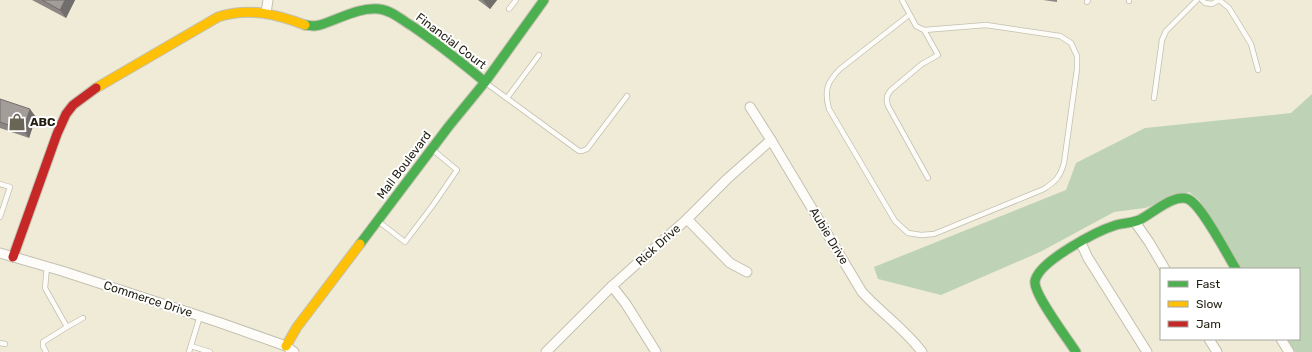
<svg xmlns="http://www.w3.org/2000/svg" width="1312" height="352" font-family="Rubik,sans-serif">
  <rect width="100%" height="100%" fill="#efebd7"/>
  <polygon fill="#bed3b5" points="1312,94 1312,352 1295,352 1287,339 1299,339 1299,269 1242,269 1199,200 1189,192 1145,208 1114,212 1040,252 941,295 878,279 874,267 1066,190 1076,163 1145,128 1291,113"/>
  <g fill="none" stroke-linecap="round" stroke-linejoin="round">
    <g stroke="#c3c0b0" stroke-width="6">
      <g id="lane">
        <path d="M902,0L916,26L924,30L986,25L1060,36L1071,43L1077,56V69L1064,163C1060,177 1056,181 1044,189L934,234L921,235L908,233L895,221L829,109C824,90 827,82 840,69L909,15"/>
        <polyline points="1129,0 1129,1"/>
        <polyline points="1202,0 1205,3 1212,4 1219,0"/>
        <polyline points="1219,0 1229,8 1251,44 1258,70"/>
        <polyline points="1087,2 1088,0"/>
        <polyline points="509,9 516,0"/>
        <path d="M924,30L938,55L922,64L891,90C886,96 886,99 888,106L928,178"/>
        <polyline points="486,83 579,151 582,151 587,149 627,96"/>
        <polyline points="507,98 539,55"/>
        <polyline points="1154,98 1162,40 1166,31 1197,0"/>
        <polyline points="0,184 10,187 0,217"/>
        <polyline points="378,221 405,242 433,205 457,170 433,150"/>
        <polyline points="47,266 45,288 67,327 83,318"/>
        <polyline points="0,343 5,344"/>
        <polyline points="191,346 210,352"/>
        <polyline points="46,352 43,346 43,342 67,327"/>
        <polyline points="189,352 200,316"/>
      </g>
    </g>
    <g stroke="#c3c0b0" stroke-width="11">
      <g id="street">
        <polyline points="266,13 268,0"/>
        <path d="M750,107L771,140L862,292C881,313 905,329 922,352"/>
        <polyline points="687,219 730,263 747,272"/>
        <polyline points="1135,222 1149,242 1165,269"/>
        <polyline points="1081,243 1088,258 1147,352"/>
        <polyline points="0,253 62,271 218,322 286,346 294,352"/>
        <polyline points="612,286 626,304 656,352"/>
        <polyline points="1209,339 1217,352"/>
        <polyline points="1281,339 1289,352"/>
        <polyline points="546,352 612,286 687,219 727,179 771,140"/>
      </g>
    </g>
    <g stroke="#c3c0b0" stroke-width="11">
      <g id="fast">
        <path d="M305,25L314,26L320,25C339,19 359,7 379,9C391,10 402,20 412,26C437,43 461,62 485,82"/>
        <polyline points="360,244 449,126 485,82 544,0"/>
        <path d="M1076,352C1068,339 1033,294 1035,281C1039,261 1097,231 1116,225C1124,223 1132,223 1139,220C1152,214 1174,193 1188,199C1202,205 1227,255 1236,269"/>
      </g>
    </g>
    <g stroke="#c3c0b0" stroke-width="11">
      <g id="slow">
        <path d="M96,88L218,17C248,7 276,14 305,25"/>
        <polyline points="286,346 297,327 360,244"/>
      </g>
    </g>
    <g stroke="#c3c0b0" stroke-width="11">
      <polyline id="jam" points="13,257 57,134 66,114 73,105 96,88"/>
    </g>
    <use href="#lane" stroke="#fdfcf9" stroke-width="4.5"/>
    <use href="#street" stroke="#fdfcf9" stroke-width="9"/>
    <use href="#fast" stroke="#4caf50" stroke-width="9"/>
    <use href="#slow" stroke="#ffc107" stroke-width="9"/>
    <use href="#jam" stroke="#c62828" stroke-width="9"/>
  </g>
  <g fill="#8c8784">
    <polygon points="32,0 75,0 66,18"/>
    <polygon points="478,0 497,0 490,9"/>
    <polygon points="1043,0 1057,0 1057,2"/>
    <polygon points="0,99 36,117 29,138 0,128"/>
  </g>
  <g fill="#726e6b">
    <polygon points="65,0 75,0 66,18 60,10"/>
    <polygon points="483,0 497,0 490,9"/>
    <polygon points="30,109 36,117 29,138 23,130"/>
  </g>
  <g fill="#a39d99" stroke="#726e6b">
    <polygon points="42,0 65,0 60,10"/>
    <polygon points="0,99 30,109 23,130 0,122"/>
  </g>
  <defs>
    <g id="shop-bare" transform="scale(1.38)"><path d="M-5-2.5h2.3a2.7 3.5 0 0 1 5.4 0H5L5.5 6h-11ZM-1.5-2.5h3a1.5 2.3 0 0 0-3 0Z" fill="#696656" stroke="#fff" stroke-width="2.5" paint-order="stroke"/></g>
  </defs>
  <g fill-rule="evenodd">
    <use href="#shop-bare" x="17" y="122"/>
  </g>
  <g text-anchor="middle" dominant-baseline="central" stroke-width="4" stroke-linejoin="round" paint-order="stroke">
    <g font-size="12" fill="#211e11" stroke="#fff">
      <text transform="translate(451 41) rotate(37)">Financial Court</text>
      <text transform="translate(404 165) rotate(-53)">Mall Boulevard</text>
      <text transform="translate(829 236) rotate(59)">Aubie Drive</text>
      <text transform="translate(658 245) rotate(-42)">Rick Drive</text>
      <text transform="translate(148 299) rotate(18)">Commerce Drive</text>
    </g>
    <g font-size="12" font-weight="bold" fill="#211e11" stroke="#fff" text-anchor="start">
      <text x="30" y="122">ABC</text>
    </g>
  </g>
  <rect x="1160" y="268" width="140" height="72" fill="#ffffff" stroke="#a6a5a0"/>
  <rect x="1168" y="281" width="20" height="6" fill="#4caf50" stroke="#a6a5a0"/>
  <text x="1196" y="288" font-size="12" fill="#211e11">Fast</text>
  <rect x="1168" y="301" width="20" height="6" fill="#ffc107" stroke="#a6a5a0"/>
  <text x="1196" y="308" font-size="12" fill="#211e11">Slow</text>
  <rect x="1168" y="321" width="20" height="6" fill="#c62828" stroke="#a6a5a0"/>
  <text x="1196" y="328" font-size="12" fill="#211e11">Jam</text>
</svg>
